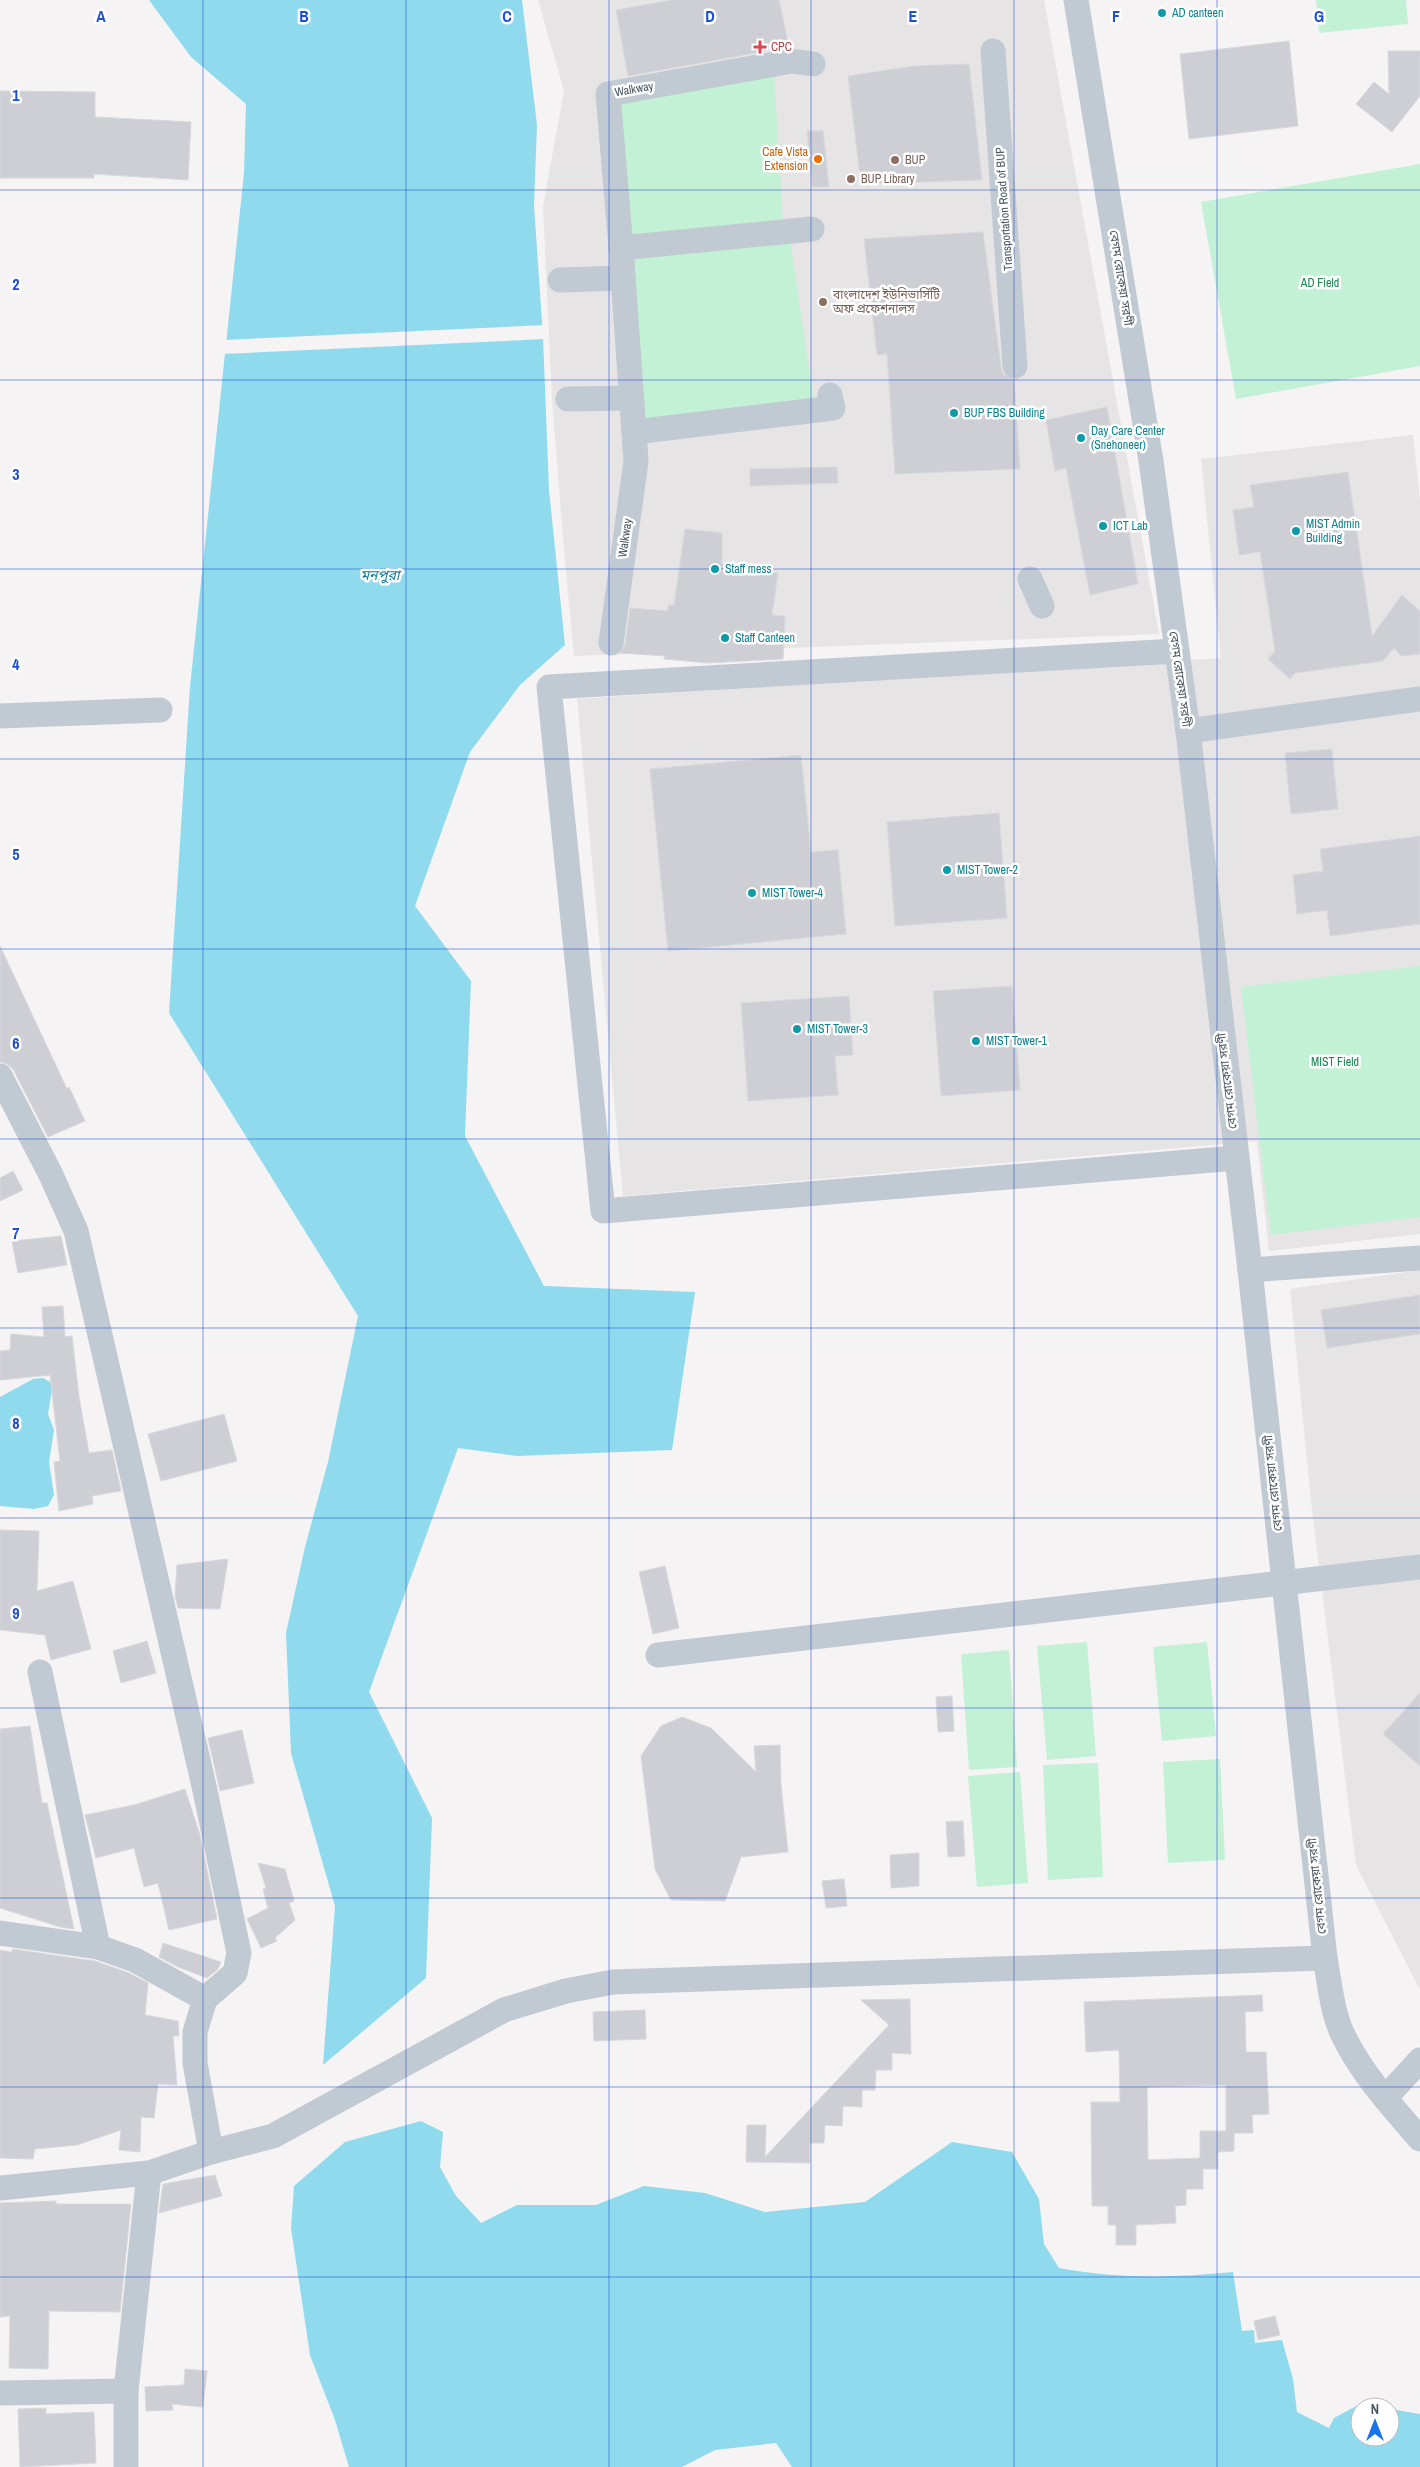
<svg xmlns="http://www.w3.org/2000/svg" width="1420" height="2467" font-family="'Archivo Narrow','Noto Sans Bengali',sans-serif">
  <rect width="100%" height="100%" fill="#f5f3f3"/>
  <g fill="#e6e4e5">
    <polygon points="538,0 1044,0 1159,634 574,656 564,550 552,399 543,206 564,91"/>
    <polygon points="1413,435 1420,500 1420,1234 1269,1251 1257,1141 623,1196 577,699 1221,658 1201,459"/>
    <polygon points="1420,1270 1420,1990 1356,1865 1312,1510 1290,1289"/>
  </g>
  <g fill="#c3f1d5">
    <polygon points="1316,0 1406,0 1408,24 1319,33"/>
    <polygon points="774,72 783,222 627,235 616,100"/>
    <polygon points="1420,164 1420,366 1236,399 1201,202"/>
    <polygon points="790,237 814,404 639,424 627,254"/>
    <polygon points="1420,966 1420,1217 1271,1235 1241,987"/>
    <polygon points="1087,1642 1096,1756 1047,1760 1037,1646"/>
    <polygon points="1207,1642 1216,1736 1162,1741 1153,1647"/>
    <polygon points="1009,1650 1017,1767 969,1770 961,1654"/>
    <polygon points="1220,1759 1225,1860 1168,1863 1163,1762"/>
    <polygon points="1098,1763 1103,1877 1048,1880 1043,1765"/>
    <polygon points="1020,1772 1028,1883 977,1887 968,1776"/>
  </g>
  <g fill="#90daee">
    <polygon points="149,0 522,0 537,125 534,205 543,337 549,490 565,645 520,685 470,752 415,906 471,981 465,1136 544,1286 695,1292 672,1450 517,1456 458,1448 369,1692 432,1818 426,1978 323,2065 335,1906 291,1753 286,1633 305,1547 328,1462 358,1316 169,1013 190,687 244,173 246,104 191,57"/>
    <polygon points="43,1378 50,1382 52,1390 48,1414 54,1430 49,1462 54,1495 48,1506 34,1509 0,1506 0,1397 33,1379"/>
    <path d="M421,2121L443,2132L440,2167L456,2196L481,2223L517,2205H596L644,2186L705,2193L765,2212L865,2202L952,2142L1012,2152L1039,2199L1044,2244L1059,2268C1117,2279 1175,2278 1233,2272L1242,2331L1254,2330L1255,2343L1282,2340L1293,2379L1297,2412L1329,2428L1334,2418L1360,2404L1376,2407H1360V2437H1390V2409L1420,2414V2467H792L776,2443L715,2450L682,2467H349L335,2420L310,2355L291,2228L294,2186L345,2142Z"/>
  </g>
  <polygon fill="#f5f3f3" points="545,325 546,339 223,354 224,340"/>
  <g fill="#cdcfd5" stroke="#d7d9de" fill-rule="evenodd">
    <polygon points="672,0 779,0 789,47 628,76 616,10"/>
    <polygon points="1289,41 1298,126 1189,139 1180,54"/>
    <polygon points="1388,51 1420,51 1420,96 1392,132 1356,104 1374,82 1389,94"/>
    <polygon points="969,64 982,180 861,184 848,76 914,66"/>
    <polygon points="0,91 95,92 95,117 191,122 188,180 94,174 94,178 0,178"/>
    <polygon points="807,131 823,131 829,187 812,187"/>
    <polygon points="983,232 1001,367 1003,374 1014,380 1020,469 895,474 887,354 877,355 864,239"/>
    <polygon points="1107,407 1138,584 1090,595 1066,468 1055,471 1046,420"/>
    <polygon points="837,467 838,483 750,486 750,469"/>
    <polygon points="1348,472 1372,636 1402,595 1420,611 1420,654 1401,656 1394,648 1383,661 1295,673 1290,679 1268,659 1275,651 1260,552 1239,555 1233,510 1254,507 1250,485"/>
    <polygon points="685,529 722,533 722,564 778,573 772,615 785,616 783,659 708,663 664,659 665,656 620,653 625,645 630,608 668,611 668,605 674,605"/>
    <polygon points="1332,749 1338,809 1291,814 1285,753"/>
    <polygon points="801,755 811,852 838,850 846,934 668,951 650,769"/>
    <polygon points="999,813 1007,918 895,926 887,822"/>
    <polygon points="1420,836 1420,924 1330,936 1327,910 1297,914 1293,875 1323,871 1320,849"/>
    <polygon points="0,946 67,1089 69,1087 85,1121 48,1137 13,1069 7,1064 0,1062"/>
    <polygon points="1012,986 1020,1090 941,1096 933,991"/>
    <polygon points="849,996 853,1055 835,1056 838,1095 748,1101 741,1003"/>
    <polygon points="13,1171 23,1190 0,1201 0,1178"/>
    <polygon points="61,1236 67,1265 18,1273 12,1241"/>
    <polygon points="1420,1295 1420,1334 1327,1348 1321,1310"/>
    <polygon points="63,1306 65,1337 72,1336 79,1397 89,1453 112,1450 121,1491 92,1496 93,1504 59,1511 54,1462 60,1461 50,1375 0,1380 0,1351 10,1350 11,1334 44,1337 42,1307"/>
    <polygon points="224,1414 237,1461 161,1481 148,1434"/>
    <polygon points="0,1530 39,1531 37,1591 73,1581 91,1649 51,1660 45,1635 0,1630"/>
    <polygon points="228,1559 220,1609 178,1608 175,1596 177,1565"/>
    <polygon points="665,1566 679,1628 653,1634 639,1572"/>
    <polygon points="147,1641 156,1673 121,1683 113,1651"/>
    <polygon points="1420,1693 1420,1766 1383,1734"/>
    <polygon points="952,1696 954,1731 938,1732 936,1697"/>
    <polygon points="682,1717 711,1728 756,1772 754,1746 780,1745 781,1785 788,1852 741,1857 725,1901 671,1900 655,1869 641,1756 661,1726"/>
    <polygon points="30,1726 42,1803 47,1803 74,1929 60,1927 0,1908 0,1729"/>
    <polygon points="242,1730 254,1783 220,1791 208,1738"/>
    <polygon points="185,1789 200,1835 217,1919 169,1930 158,1883 144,1887 134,1848 96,1858 85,1815 134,1805"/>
    <polygon points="963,1821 965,1856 948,1857 946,1822"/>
    <polygon points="919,1853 919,1886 891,1888 890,1855"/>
    <polygon points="258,1863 285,1869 294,1901 289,1903 295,1920 275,1938 277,1941 261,1948 247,1919 268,1908 263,1889 266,1888"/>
    <polygon points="844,1879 847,1906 826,1908 822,1881"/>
    <polygon points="163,1943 221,1962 218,1969 207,1978 178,1967 159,1957"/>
    <polygon points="12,1949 95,1961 129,1973 148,1983 145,2015 178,2021 179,2036 173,2036 177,2085 158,2084 154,2118 141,2117 140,2152 119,2150 121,2130 77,2145 35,2149 33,2159 0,2158 0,1950 12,1952"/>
    <path d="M1262,1995L1263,2011L1245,2012L1246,2052H1266L1269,2114L1252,2115L1253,2133H1234V2151L1218,2152V2169H1203V2189H1186V2205L1175,2206L1176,2223L1136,2225V2245H1116V2225H1108V2206H1092L1091,2102H1120L1119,2050L1086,2052L1084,2002ZM1226,2085V2131H1200V2158L1148,2160L1147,2087Z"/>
    <polygon points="910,1999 911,2054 892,2053 892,2070 876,2070 875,2090 862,2090 862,2107 843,2106 842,2126 825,2125 824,2143 810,2143 810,2163 746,2162 747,2125 766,2125 765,2157 889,2025 861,2000"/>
    <polygon points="645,2010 646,2039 594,2041 593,2012"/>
    <polygon points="215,2175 222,2196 159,2213 163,2184"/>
    <polygon points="56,2201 56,2204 131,2204 120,2312 49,2311 48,2369 9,2368 10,2316 0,2317 0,2203"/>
    <polygon points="1275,2316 1280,2335 1258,2340 1254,2321"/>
    <polygon points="185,2369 207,2371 203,2407 172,2404 173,2410 146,2411 145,2387 184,2385"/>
    <polygon points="46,2408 46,2414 94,2412 96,2463 20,2467 18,2409"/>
  </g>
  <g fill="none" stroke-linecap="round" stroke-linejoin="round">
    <g stroke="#c1cad2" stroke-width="25">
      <path d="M1076,0L1151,461L1188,731L1250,1270L1325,1958C1330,1984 1332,2014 1344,2037C1362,2074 1393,2108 1420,2139"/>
      <polyline points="993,51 1015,366"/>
      <polyline points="621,248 608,94 792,61 813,64"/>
      <polyline points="560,280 623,278"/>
      <polyline points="568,399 631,398"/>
      <polyline points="634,432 833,408 830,395"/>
      <polyline points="1030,579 1042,606"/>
      <polyline points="611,643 636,461 621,248 812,229"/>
      <polyline points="1176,651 549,687 603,1211 1236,1158"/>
      <polyline points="0,716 160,710"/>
      <polyline points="1188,731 1420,699"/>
      <polyline points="0,1076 51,1175 76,1231 204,1786 239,1953 235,1973 205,1999 195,2032 195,2063 211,2152"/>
      <polyline points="1250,1270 1420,1258"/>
      <polyline points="658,1655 1420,1567"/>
      <polyline points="40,1672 98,1947"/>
      <polyline points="0,1933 98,1947 135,1960 205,1999"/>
      <polyline points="1385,2098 1420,2060"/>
      <polyline points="0,2188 149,2173 211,2152 273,2136 504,2010 566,1991 613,1982 1325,1958"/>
      <polyline points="0,2393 126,2391"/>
      <polyline points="126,2467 126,2391 149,2173"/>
    </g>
  </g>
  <path fill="none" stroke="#1d4ed8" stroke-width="1" stroke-opacity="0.55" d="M203,0V2467M406,0V2467M609,0V2467M811,0V2467M1014,0V2467M1217,0V2467M0,190H1420M0,380H1420M0,569H1420M0,759H1420M0,949H1420M0,1139H1420M0,1328H1420M0,1518H1420M0,1708H1420M0,1898H1420M0,2087H1420M0,2277H1420"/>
  <g fill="#0f9aa8" stroke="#fff" stroke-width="2">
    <circle cx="1162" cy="13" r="5"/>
    <circle cx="954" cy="413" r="5"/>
    <circle cx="1081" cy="438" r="5"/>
    <circle cx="1103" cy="526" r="5"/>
    <circle cx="1296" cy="531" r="5"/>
    <circle cx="715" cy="569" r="5"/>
    <circle cx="725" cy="638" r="5"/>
    <circle cx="947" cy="870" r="5"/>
    <circle cx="752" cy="893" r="5"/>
    <circle cx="797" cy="1029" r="5"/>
    <circle cx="976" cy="1041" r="5"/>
  </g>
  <path fill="#e0444e" stroke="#fff" stroke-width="2" d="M757.5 39.5h5v5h5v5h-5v5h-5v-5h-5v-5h5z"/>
  <circle fill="#e8710a" stroke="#fff" stroke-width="2" cx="818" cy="159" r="5"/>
  <g fill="#8d6e63" stroke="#fff" stroke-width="2">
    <circle cx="895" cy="160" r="5"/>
    <circle cx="851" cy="179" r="5"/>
    <circle cx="823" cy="302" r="5"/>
  </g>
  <g text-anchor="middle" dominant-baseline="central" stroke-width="5" stroke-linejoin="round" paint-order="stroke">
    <g font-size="12" fill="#0d838f" stroke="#fff" text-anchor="start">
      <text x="1172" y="13">AD canteen</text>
      <text x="964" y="413">BUP FBS Building</text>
      <text x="1091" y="431">Day Care Center<tspan x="1091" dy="14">(Snehoneer)</tspan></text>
      <text x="1306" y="524">MIST Admin<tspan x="1306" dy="14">Building</tspan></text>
      <text x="1113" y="526">ICT Lab</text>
      <text x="725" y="569">Staff mess</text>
      <text x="735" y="638">Staff Canteen</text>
      <text x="957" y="870">MIST Tower-2</text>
      <text x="762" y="893">MIST Tower-4</text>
      <text x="807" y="1029">MIST Tower-3</text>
      <text x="986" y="1041">MIST Tower-1</text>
    </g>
    <g font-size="12" fill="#be3a42" stroke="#fff" text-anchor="start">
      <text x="771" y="47">CPC</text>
    </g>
    <g font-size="12" fill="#4a5661" stroke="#fff">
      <text transform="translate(634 89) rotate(-10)">Walkway</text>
      <text transform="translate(1004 209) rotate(-94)">Transportation Road of BUP</text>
      <text transform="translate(1121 278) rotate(81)">বেগম রোকেয়া সরণী</text>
      <text transform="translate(625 538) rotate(-82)">Walkway</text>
      <text transform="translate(1180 679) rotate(82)">বেগম রোকেয়া সরণী</text>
      <text transform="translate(1227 1081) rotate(-97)">বেগম রোকেয়া সরণী</text>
      <text transform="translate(1273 1483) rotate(-96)">বেগম রোকেয়া সরণী</text>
      <text transform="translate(1317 1886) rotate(-96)">বেগম রোকেয়া সরণী</text>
    </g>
    <g font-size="12" fill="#c56008" stroke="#fff" text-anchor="end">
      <text x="808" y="152">Cafe Vista<tspan x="808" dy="14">Extension</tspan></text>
    </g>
    <g font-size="12" fill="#785e54" stroke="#fff" text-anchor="start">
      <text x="905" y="160">BUP</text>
      <text x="861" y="179">BUP Library</text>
      <text x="833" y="295">বাংলাদেশ ইউনিভার্সিটি<tspan x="833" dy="14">অফ প্রফেশনালস</tspan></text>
    </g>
    <g font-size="12" fill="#17864f" stroke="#fff">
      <text x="1320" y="283">AD Field</text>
      <text x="1335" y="1062">MIST Field</text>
    </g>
    <g font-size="14" font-style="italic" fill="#0c7c9b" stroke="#fff">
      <text x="380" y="575">মনপুরা</text>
    </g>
  </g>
  <g font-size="16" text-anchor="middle" font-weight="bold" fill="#1d4ed8" stroke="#fff" stroke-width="5" stroke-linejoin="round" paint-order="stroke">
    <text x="101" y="22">A</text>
    <text x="304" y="22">B</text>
    <text x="507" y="22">C</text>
    <text x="710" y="22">D</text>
    <text x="913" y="22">E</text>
    <text x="1116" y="22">F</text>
    <text x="1319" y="22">G</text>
    <text x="16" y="101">1</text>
    <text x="16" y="290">2</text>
    <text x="16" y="480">3</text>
    <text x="16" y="670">4</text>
    <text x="16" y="860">5</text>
    <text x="16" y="1049">6</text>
    <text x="16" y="1239">7</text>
    <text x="16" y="1429">8</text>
    <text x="16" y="1619">9</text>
  </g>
  <g transform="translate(1375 2422)"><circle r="24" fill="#ffffff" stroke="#b7bbc0"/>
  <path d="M0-4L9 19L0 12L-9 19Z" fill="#1a73e8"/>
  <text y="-8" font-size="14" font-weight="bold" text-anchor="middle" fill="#4a5661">N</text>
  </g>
</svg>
